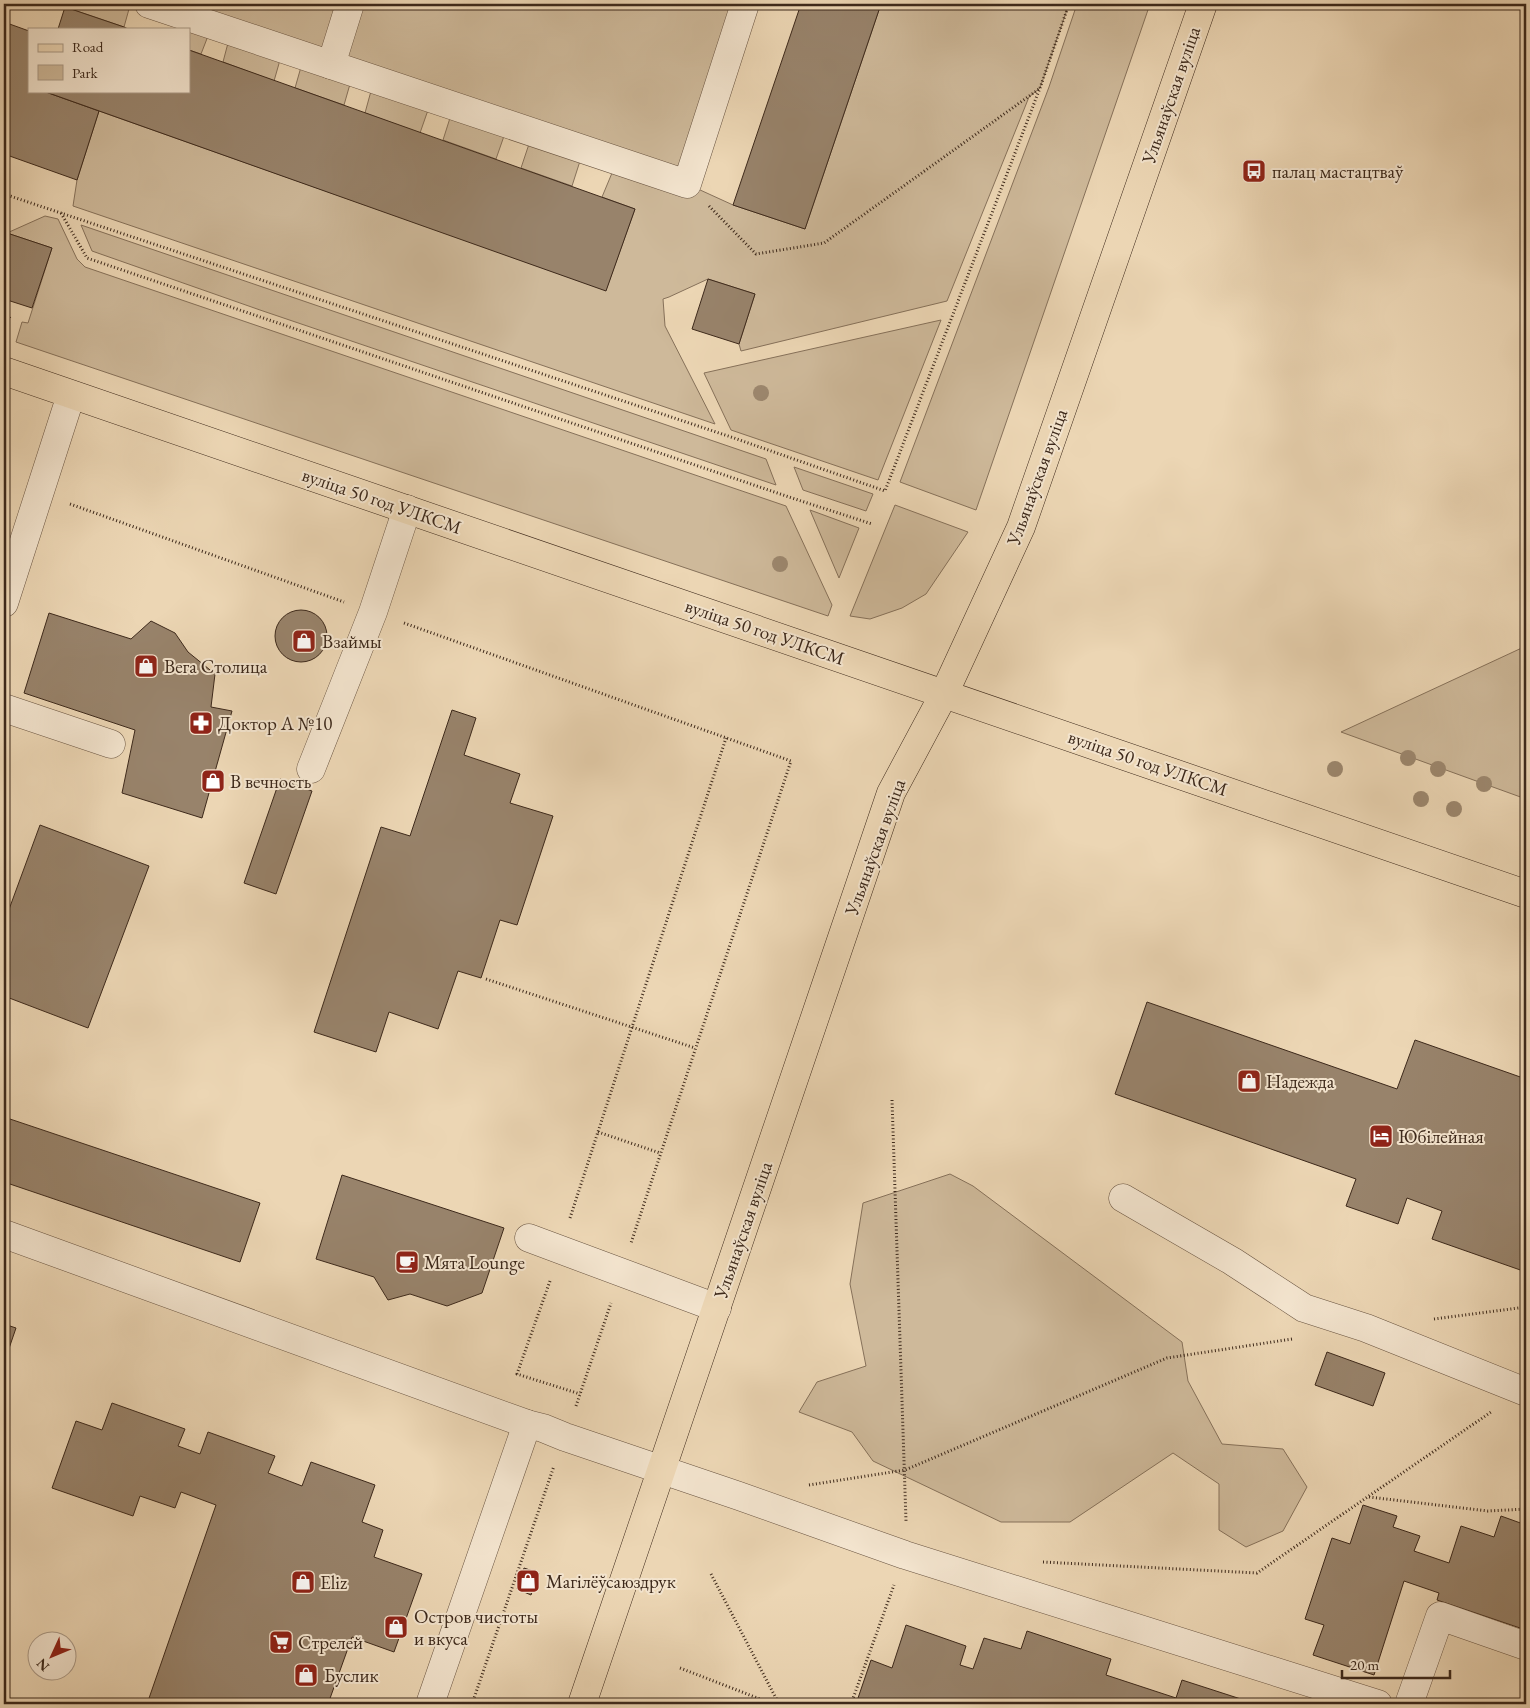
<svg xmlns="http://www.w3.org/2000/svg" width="1530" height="1708" font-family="'EB Garamond',serif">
  <rect width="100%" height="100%" fill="#ecd6b4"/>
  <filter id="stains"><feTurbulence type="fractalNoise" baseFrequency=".004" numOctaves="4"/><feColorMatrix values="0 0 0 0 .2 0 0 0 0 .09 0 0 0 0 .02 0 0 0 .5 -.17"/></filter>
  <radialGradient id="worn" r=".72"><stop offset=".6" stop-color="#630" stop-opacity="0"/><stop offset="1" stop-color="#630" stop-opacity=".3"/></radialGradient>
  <g fill="#ceb99a" stroke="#86715a">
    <polygon points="66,4 113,4 129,9 124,27 65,7"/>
    <polygon points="149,4 745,4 687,184 733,205 805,229 881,4 1069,4 1040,88 1029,97 947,301 741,351 739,344 755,294 708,279 669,297 663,299 665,326 715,424 73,206 77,180 99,111 606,290 635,209 602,197 612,173"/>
    <polygon points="1077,4 1150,4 976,510 900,482 1049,87"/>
    <polygon points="189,29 208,36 201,54 189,50"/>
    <polygon points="228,43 280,60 274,81 223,62"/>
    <polygon points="301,67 350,84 344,105 295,88"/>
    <polygon points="371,91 428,110 420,133 365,113"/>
    <polygon points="450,118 504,136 496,159 443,140"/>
    <polygon points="529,144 580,161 572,186 521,168"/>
    <polygon points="45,216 58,219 77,259 85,267 786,506 832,605 828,616 16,342 22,322 28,323 52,248 7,233"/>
    <polygon points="81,225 766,459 776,485 260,310 92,251"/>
    <polygon points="941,320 878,480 731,430 704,373"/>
    <polygon points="794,467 873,494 866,511 803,490"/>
    <polygon points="895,505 968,532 926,594 902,608 870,619 850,616"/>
    <polygon points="810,510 859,528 839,578"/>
    <polygon points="1526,646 1526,799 1341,732"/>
    <polygon points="950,1174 973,1186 1182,1342 1188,1381 1222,1444 1283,1449 1307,1487 1283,1531 1246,1547 1219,1530 1219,1484 1173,1453 1070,1522 1001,1522 873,1461 852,1432 799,1412 817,1382 866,1366 850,1284 863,1203"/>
  </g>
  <g fill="#98836b" stroke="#3d291b">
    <polygon points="801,4 881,4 805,229 733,205"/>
    <polygon points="65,7 124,27 128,29 58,29"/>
    <polygon points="4,22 29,31 29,91 43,91 99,111 77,180 4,154"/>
    <polygon points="189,50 635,209 606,291 43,91 189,91"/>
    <polygon points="7,233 52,248 32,308 4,299 4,244"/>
    <polygon points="708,279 755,294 739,344 692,329"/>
    <circle cx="301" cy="636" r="26"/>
    <polygon points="49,613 131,639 151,621 175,633 188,652 215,674 211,707 232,711 202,818 122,793 135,730 24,693"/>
    <polygon points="452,710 476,718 464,755 520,774 510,803 553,816 517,925 500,920 481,978 458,971 438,1029 389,1012 376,1052 314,1032 381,827 410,836"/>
    <polygon points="280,779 312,791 276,894 244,883"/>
    <polygon points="40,825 149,866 88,1028 4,996 4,923"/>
    <polygon points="1147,1002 1397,1089 1415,1040 1526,1079 1526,1272 1432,1239 1442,1211 1407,1198 1398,1224 1346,1206 1356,1179 1115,1094"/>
    <polygon points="4,1117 260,1203 240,1262 4,1182"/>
    <polygon points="342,1175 504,1228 482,1293 447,1306 410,1294 388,1300 374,1277 316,1259"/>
    <polygon points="4,1324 16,1328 4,1363"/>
    <polygon points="1327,1352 1385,1373 1373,1406 1315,1385"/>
    <polygon points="112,1403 185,1429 178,1446 200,1454 208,1432 275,1456 268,1473 302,1486 311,1462 375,1485 362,1522 383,1530 374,1557 422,1574 394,1652 352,1637 328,1704 147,1704 216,1505 181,1492 175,1508 140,1496 133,1516 52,1488 76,1421 102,1430"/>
    <polygon points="1363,1505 1397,1516 1393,1527 1420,1536 1414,1551 1449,1563 1461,1526 1494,1537 1501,1516 1526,1525 1526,1630 1437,1600 1439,1593 1404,1581 1374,1675 1313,1655 1324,1625 1305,1619 1332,1538 1350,1544"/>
    <polygon points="524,1568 539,1573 531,1595 517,1589"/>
    <polygon points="906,1625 966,1646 960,1665 973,1669 984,1638 1021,1649 1027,1631 1111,1659 1106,1675 1176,1698 1182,1680 1247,1701 1246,1704 859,1704 857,1701 871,1660 892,1668"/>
  </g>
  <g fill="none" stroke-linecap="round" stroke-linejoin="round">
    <g stroke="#695441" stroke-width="29">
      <g id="minor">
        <polyline points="149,4 687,184 745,4"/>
        <polyline points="331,65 350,4"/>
        <polyline points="4,603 71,395"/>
        <polyline points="4,708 111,744"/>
        <polyline points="311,769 373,612 407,509"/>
        <polyline points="1123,1198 1232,1261 1304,1308 1366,1328 1526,1392"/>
        <polyline points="4,1234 527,1424 543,1428 565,1437 739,1496 905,1555 1378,1704"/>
        <polyline points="529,1238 717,1308"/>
        <polyline points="430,1704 527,1424"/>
        <polyline points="1409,1704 1440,1616 1526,1646"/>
      </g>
    </g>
    <g stroke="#3d291b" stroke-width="29">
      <g id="major">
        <polyline points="4,371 1526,894"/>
        <polyline points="582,1704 891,793 944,694 1021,527 1203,4"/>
      </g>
    </g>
    <g stroke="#3d291b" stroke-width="3" stroke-dasharray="1 2.5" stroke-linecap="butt">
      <polyline points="4,194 734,438 885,491 1040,88 1069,4"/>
      <polyline points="709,206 756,254 824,243 1039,89"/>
      <polyline points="61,213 87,258 792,498 872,524"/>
      <polyline points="4,314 10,316 4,332"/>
      <polyline points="70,504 344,602"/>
      <polyline points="404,623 791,761 631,1243"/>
      <polyline points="486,979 695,1048"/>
      <polyline points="892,1100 906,1521"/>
      <polyline points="598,1132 660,1153"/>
      <polyline points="570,1218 726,738"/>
      <polyline points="550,1281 517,1374 580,1394"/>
      <polyline points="1434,1319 1526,1307"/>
      <polyline points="576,1406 611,1303"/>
      <polyline points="809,1485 905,1470 1167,1358 1292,1339"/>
      <polyline points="1369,1497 1488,1511 1526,1509"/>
      <polyline points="1043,1562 1257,1573 1491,1412"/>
      <polyline points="711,1574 779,1704"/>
      <polyline points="680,1668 773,1704"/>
      <polyline points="472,1704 554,1466"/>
      <polyline points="851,1704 894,1585"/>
    </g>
    <use href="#minor" stroke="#f3e4ce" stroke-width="28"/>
    <use href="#major" stroke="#ecd6b4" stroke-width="28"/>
  </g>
  <g fill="#9c876e">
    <circle cx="761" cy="393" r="8"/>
    <circle cx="780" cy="564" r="8"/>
    <circle cx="1408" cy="758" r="8"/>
    <circle cx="1335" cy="769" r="8"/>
    <circle cx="1438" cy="769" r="8"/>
    <circle cx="1484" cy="784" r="8"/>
    <circle cx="1421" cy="799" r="8"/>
    <circle cx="1454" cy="809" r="8"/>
  </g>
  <defs>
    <g id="bus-square" transform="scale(1.25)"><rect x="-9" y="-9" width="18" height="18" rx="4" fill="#8f2418" stroke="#f3e4ce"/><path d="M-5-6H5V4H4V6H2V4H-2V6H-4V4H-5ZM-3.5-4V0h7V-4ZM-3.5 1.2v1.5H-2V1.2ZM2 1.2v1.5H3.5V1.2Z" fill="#fff"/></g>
    <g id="shop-square" transform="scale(1.25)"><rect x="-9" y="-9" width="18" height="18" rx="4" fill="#8f2418" stroke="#f3e4ce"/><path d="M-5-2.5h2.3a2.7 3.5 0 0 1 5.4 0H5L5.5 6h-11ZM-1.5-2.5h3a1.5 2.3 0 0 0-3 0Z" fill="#fff"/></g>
    <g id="pharmacy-square" transform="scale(1.25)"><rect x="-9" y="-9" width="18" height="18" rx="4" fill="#8f2418" stroke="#f3e4ce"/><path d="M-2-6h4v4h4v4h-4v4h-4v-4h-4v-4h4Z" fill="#fff"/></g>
    <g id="hotel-square" transform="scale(1.25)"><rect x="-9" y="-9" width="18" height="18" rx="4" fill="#8f2418" stroke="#f3e4ce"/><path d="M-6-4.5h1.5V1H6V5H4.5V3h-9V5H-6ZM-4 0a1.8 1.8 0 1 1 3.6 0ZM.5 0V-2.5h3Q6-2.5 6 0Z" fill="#fff"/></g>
    <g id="cafe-square" transform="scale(1.25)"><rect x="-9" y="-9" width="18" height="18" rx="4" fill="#8f2418" stroke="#f3e4ce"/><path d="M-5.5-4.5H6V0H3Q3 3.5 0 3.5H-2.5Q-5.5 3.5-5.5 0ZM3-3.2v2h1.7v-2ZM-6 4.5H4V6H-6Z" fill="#fff"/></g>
    <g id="supermarket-square" transform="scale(1.25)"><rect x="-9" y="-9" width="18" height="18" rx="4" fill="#8f2418" stroke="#f3e4ce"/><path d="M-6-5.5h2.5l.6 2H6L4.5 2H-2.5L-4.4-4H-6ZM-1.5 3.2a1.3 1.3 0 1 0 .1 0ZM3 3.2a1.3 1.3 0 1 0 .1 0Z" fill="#fff"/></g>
  </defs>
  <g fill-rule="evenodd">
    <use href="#bus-square" x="1254" y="171"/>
    <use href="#shop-square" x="304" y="641"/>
    <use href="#shop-square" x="146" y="666"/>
    <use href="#pharmacy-square" x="201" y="723"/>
    <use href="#shop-square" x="213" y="781"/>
    <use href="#shop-square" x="1249" y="1081"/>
    <use href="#hotel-square" x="1381" y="1136"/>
    <use href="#cafe-square" x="407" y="1262"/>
    <use href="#shop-square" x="528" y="1581"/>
    <use href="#shop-square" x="303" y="1582"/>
    <use href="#shop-square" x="396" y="1627"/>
    <use href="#supermarket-square" x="281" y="1642"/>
    <use href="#shop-square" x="306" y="1675"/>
  </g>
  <g text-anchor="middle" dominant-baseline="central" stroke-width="4" stroke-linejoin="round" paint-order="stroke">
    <g font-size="19" fill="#3d291b" stroke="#f3e4ce">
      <text transform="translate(1171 95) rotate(-71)">Ульянаўская вуліца</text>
      <text transform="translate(1037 477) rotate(-70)">Ульянаўская вуліца</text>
      <text transform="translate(382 501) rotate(19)">вуліца 50 год УЛКСМ</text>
      <text transform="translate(765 632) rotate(19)">вуліца 50 год УЛКСМ</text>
      <text transform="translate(1148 763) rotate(19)">вуліца 50 год УЛКСМ</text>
      <text transform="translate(875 847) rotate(-70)">Ульянаўская вуліца</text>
      <text transform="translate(743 1230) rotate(-71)">Ульянаўская вуліца</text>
    </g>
    <g font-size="19" fill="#3d291b" stroke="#f3e4ce" text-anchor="start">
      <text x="1272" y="171">палац мастацтваў</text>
      <text x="322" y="641">Взаймы</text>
      <text x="164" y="666">Вега Столица</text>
      <text x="218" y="723">Доктор А №10</text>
      <text x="230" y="781">В вечность</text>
      <text x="1266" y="1081">Надежда</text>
      <text x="1398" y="1136">Юбілейная</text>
      <text x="424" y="1262">Мята Lounge</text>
      <text x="546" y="1581">Магілёўсаюздрук</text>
      <text x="320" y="1582">Eliz</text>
      <text x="414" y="1616">Остров чистоты<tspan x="414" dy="22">и вкуса</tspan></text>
      <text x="298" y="1642">Стрелей</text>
      <text x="324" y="1675">Буслик</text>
    </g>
  </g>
  <rect width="1530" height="1708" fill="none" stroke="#ecd6b4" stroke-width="20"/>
  <rect x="5" y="5" width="1520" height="1698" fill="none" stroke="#3d291b" stroke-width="2.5"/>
  <rect x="10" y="10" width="1510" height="1688" fill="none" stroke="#3d291b"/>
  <rect x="28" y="28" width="162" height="65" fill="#f3e4ce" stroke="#aa9986"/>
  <rect x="38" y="44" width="25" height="8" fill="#ecd6b4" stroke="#aa9986"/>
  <text x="72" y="52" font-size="15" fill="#3d291b">Road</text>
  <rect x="38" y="65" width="25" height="15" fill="#ceb99a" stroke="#aa9986"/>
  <text x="72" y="78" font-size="15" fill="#3d291b">Park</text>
  <g transform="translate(52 1656) rotate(226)"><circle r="24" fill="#f3e4ce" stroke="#aa9986"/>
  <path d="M0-4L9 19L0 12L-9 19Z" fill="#8f2418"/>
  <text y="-8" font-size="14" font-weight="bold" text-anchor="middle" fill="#3d291b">N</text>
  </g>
  <path d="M1342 1670v8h108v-8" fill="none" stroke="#3d291b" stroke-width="2.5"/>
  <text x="1350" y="1670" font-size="15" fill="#3d291b" stroke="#f3e4ce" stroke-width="4" paint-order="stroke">20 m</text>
  <rect width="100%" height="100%" filter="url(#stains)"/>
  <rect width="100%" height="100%" fill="url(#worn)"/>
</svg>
